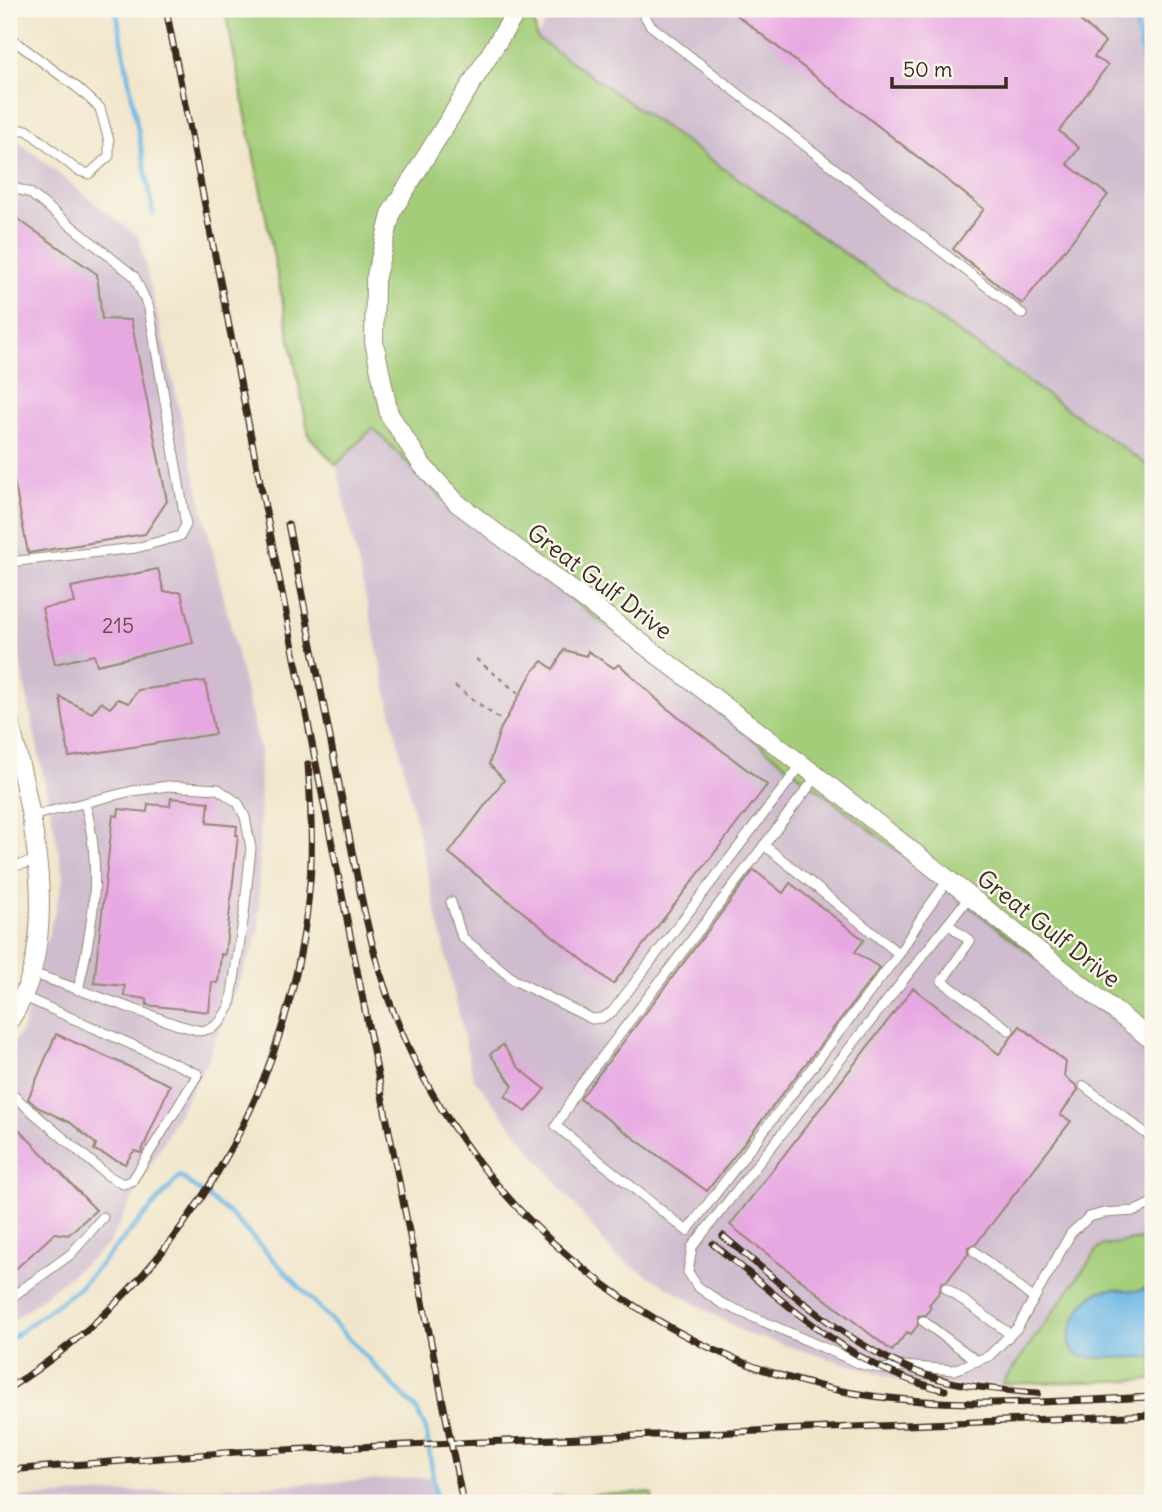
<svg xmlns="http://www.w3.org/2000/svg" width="1162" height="1512" font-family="Delius,sans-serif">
  <rect width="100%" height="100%" fill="#fbf7ec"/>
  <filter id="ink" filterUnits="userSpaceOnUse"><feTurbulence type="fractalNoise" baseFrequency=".0143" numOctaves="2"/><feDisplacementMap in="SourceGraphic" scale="14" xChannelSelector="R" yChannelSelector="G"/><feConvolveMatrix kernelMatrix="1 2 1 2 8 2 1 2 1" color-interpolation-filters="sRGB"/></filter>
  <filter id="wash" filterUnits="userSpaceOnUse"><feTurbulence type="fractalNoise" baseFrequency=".00686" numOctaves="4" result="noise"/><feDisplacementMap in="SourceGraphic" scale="28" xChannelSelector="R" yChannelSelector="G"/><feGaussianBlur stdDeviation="1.57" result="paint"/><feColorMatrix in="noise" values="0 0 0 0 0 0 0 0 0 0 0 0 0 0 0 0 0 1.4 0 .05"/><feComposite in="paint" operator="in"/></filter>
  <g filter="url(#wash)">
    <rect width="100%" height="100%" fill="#f1e6cb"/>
    <g fill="#cfbdcf">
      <polygon points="554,9 1153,9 1153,469 537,38"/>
      <polygon points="9,134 139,238 260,751 259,932 207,1061 107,1246 9,1324 9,1047 22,1032 64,877 9,609"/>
      <polygon points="372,428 447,503 1153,1048 1153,1237 1100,1246 1002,1384 920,1386 745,1333 615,1256 473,1077 336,465"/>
      <polygon points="436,1477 440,1503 9,1503 9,1498"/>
    </g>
    <g fill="#a3cd79" stroke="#6f7c4c" stroke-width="2">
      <polygon points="225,9 532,9 537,38 1153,469 1153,1048 447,503 373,428 336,465 309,436"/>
      <polygon points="1153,1237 1153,1380 1002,1384 1100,1246"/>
      <polygon points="652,1493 653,1503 549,1503 553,1496"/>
    </g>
    <path fill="#6cb8e5" stroke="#547182" stroke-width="2" d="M1153,1283V1357L1093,1358L1079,1356L1070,1348C1068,1334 1071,1327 1077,1315C1104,1266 1131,1306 1153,1283Z"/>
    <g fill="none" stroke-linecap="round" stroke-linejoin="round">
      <g stroke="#6cb8e5" stroke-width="4.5">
        <polyline points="116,9 153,213"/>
        <polyline points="1133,9 1153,112"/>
        <polyline points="9,1340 80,1287 180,1176 230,1214 417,1410 426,1430 437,1503"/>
      </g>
    </g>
    <g id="blocks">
      <g fill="#e7a8e2">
        <polygon points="729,9 1082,9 1076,17 1105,42 1094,57 1108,65 1059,131 1079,148 1067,164 1108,195 1022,304 953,249 984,209"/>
        <polygon points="9,213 97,274 102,319 131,320 167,501 145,534 28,553 9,454"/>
        <polygon points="158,569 164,592 181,592 193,643 97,665 94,655 55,664 42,608 75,603 71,587"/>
        <polygon points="564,650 586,656 588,651 614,668 619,664 664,706 767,785 613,984 449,853 504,780 489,764 500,730 533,671 542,661 553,669"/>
        <polygon points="205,681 215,734 69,757 60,697 92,713 101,702 110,708 118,699 129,703 138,690"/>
        <polygon points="171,798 209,802 207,823 237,826 236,835 238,835 225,955 221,954 218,983 212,982 209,1012 147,1005 147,999 124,996 125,986 94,983 113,815 118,816 119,809 147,812 148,804 170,806"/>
        <polygon points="754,870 783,893 790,883 864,940 855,952 880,968 707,1191 580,1099"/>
        <polygon points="913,988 999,1054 1020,1026 1066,1062 1064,1076 1077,1086 1078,1090 1060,1115 1071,1121 976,1244 968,1247 968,1254 947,1281 941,1283 940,1291 929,1305 931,1307 926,1315 918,1316 918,1325 911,1334 907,1332 892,1351 730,1225"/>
        <polygon points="56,1034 170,1085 141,1153 134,1151 125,1164 94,1150 96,1144 71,1123 37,1107 28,1099"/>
        <polygon points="503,1045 519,1068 545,1089 526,1112 505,1096 513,1086 490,1054"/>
        <polygon points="9,1119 96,1210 68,1235 55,1233 9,1275"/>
      </g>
    </g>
  </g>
  <g filter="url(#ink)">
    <use href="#blocks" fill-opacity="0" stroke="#968874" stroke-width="2"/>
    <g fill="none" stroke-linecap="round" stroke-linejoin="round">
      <g stroke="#968874" stroke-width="11">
        <g id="service">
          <polyline points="641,9 650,25 1022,314"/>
          <polyline points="9,37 79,89 100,108 109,141 109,156 89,174 77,170 27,130 20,130 9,143"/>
          <polyline points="9,189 12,187 30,193 134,276 149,308 186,525 180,536 136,548 9,562"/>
          <polyline points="817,776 580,1086 556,1126 687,1231 899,954 923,915 949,879"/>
          <polyline points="31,816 132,791 168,786 218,789 238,803 245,817 251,848 244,914 230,1006 220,1022 212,1028 201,1031 178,1025 32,973"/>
          <polyline points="764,845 899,954"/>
          <polyline points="9,867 36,861"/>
          <polyline points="970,896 692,1247 688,1272 697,1286 721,1303 861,1364 884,1369 902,1366 954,1370 989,1356 1018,1327 1071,1233 1089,1217 1104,1213 1135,1211 1150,1204 1153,1200"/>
          <polyline points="451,902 462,937 514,980 592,1019 602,1018 612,1012 802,764"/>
          <polyline points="948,924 970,941 942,981 1009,1030"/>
          <path d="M78,990C93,926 103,868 85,804"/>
          <polyline points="1084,1086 1153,1139"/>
          <polyline points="9,1092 107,1175 123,1184 132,1181 198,1074 22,996"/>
          <polyline points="974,1251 1034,1299"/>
          <polyline points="946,1288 1010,1334"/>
          <polyline points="9,1299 71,1254 103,1217"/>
          <polyline points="923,1321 977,1361"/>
        </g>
      </g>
      <g stroke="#968874" stroke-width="20">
        <g id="minor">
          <polyline points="518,9 392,211 375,280 374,342 389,414 422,465 457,503 817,776 1153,1041"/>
          <path d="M9,720C31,807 66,941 9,1021"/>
        </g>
      </g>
      <g stroke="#968874" stroke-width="2.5" stroke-dasharray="5 5" stroke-linecap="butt">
        <polyline points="476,659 518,693"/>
        <polyline points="455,686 502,721"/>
      </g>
      <use href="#service" stroke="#fff" stroke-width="9"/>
      <use href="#minor" stroke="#fff" stroke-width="18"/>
      <g stroke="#3b2a1e" stroke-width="7">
        <g id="rail">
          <polyline points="166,9 463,1503"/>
          <path d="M288,524C307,618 325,711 343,805C356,870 367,937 389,1000C459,1197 646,1358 853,1393C952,1410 1054,1401 1153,1397"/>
          <path d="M723,1236C786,1287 848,1348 926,1375C962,1387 1000,1390 1038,1393"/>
          <path d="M713,1244C783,1299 854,1372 945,1390"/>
          <path d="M9,1388C183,1279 294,1085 310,881C313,842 311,803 308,764"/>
          <polyline points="9,1470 236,1452 1153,1415"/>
        </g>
      </g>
      <use href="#rail" stroke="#fbf7ec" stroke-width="4.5" stroke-dasharray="13" stroke-linecap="butt"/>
    </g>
  </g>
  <g text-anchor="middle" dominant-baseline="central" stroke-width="5" stroke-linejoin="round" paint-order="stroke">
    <g font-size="21" fill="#664a4f">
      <text x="118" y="625">215</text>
    </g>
    <g font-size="24" fill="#3b2a1e" stroke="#fbf7ec">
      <text transform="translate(600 581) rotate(37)">Great Gulf Drive</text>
      <text transform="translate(1049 928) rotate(38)">Great Gulf Drive</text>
    </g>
  </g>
  <rect width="1162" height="1512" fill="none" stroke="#fbf7ec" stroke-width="35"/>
  <path d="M892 77v10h114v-10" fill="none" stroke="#3b2a1e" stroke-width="3.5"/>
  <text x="903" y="77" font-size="21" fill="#3b2a1e" stroke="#fbf7ec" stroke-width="5" paint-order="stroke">50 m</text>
</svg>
